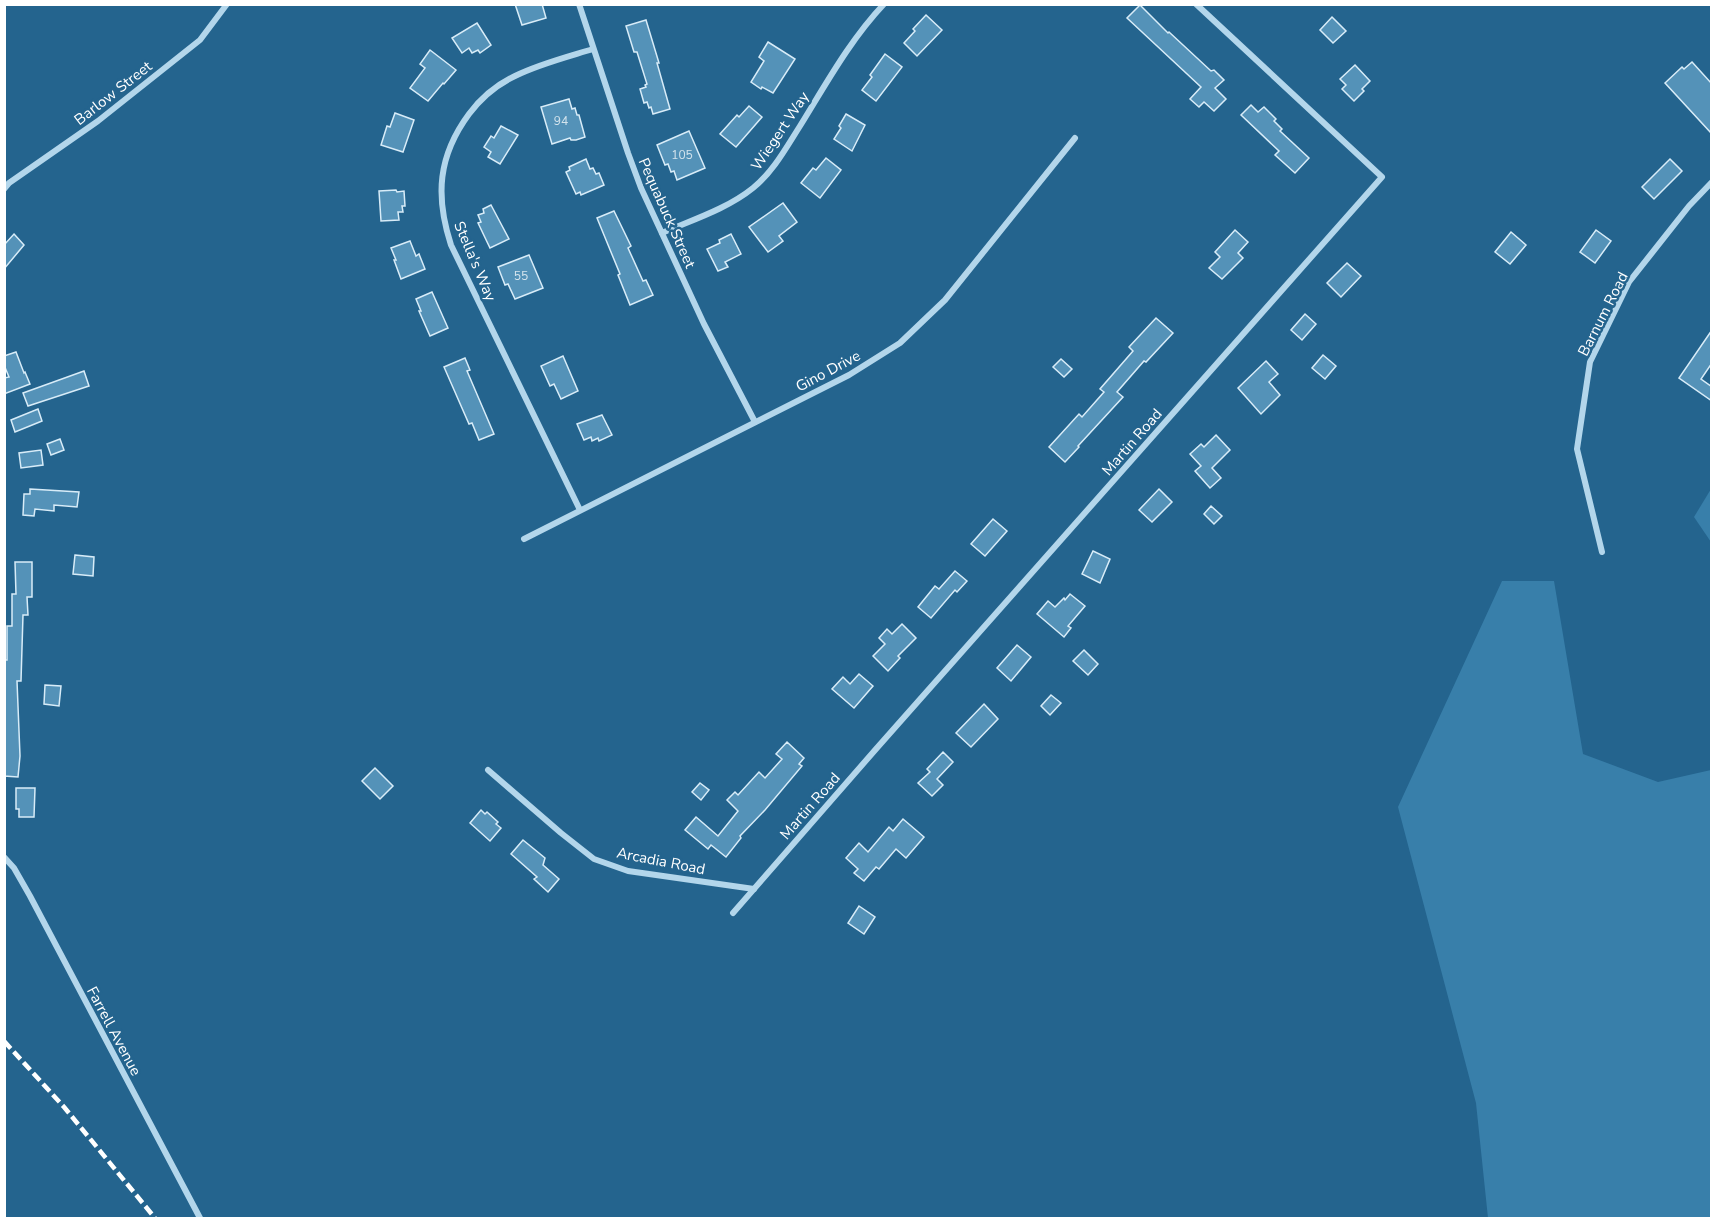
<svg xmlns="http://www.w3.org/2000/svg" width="1716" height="1223" font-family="'Nunito Sans',sans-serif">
  <rect width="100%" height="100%" fill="#24648e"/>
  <g fill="#387faa">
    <polygon points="1711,489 1711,542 1694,517"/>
    <polygon points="1502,581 1554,581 1583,754 1658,782 1711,770 1711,1218 1488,1218 1476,1103 1398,807"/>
  </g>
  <g fill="#5492b8" stroke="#d8ecf8" stroke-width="1.5">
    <polygon points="515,4 542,4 546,18 522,25"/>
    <polygon points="1140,5 1168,33 1169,32 1211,71 1214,70 1224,80 1215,88 1226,99 1214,111 1204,102 1199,107 1190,99 1201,87 1127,18"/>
    <polygon points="926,15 942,30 917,56 904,43 915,31 913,29"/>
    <polygon points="1332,17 1346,31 1333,43 1320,30"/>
    <polygon points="646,20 659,63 657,63 670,109 653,114 651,107 649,108 647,102 644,103 640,89 646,87 645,85 647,84 637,52 634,52 626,26"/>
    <polygon points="477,23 491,45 480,53 478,50 472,53 469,48 462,53 452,38"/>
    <polygon points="768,42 795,59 773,93 762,87 761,89 751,82 764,61 759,57"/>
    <polygon points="430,50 456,70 444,84 443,83 428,101 410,88 425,68 420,64"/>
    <polygon points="885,54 902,67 876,101 862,90 872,77 870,75"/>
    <polygon points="1692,62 1712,84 1712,134 1665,83 1682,67 1684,69"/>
    <polygon points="1355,65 1370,81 1362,89 1364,91 1354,101 1342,89 1346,85 1340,79"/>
    <polygon points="569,99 572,109 575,108 577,115 579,115 585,137 576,140 571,140 570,138 552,144 541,107"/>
    <polygon points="1251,105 1258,112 1264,107 1276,119 1274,121 1282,129 1280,131 1309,158 1295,173 1275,155 1279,151 1241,115"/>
    <polygon points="749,106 762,117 736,147 720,134 737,115 739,117"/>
    <polygon points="395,113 414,120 403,152 381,145 387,126 390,127"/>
    <polygon points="846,114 865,125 852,151 834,139 841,128 839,126"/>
    <polygon points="501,126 518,135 500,164 488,157 491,152 484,147 491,136 494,138"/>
    <polygon points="689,131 705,168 677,180 674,171 671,172 668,164 665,165 657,145"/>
    <polygon points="826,158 841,170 820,198 801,183 813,168 816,170"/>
    <polygon points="586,159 590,169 593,168 596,174 599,173 604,185 581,195 580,192 576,194 566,172 570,170 569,167"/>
    <polygon points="1670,159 1682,171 1654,199 1642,187"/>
    <polygon points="396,190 397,192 404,191 405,206 402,206 403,212 398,212 399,220 381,221 379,191"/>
    <polygon points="783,203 797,222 779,236 783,241 768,252 749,227"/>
    <polygon points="491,205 509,239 490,248 478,223 481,222 478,215 484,213 483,209"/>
    <polygon points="614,211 631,246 628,248 643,281 646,280 653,295 630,305 618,275 620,274 597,218"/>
    <polygon points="1235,230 1248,242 1238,253 1243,258 1222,279 1209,268 1220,257 1215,252"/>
    <polygon points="1596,230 1611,241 1595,263 1580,252"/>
    <polygon points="1511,232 1526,245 1510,264 1495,252"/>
    <polygon points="14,234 24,245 4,269 4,245"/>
    <polygon points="731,234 741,254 725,262 728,267 718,271 707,249 720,243 719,240"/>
    <polygon points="410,241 416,256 419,254 425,269 401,279 394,260 396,260 391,248"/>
    <polygon points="529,255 543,288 515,299 508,284 505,285 498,267"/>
    <polygon points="1347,263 1361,276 1341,297 1327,283"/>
    <polygon points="432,292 448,328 430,336 419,311 421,311 416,299"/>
    <polygon points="1305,314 1316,324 1302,340 1291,330"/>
    <polygon points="1156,318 1173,333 1146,362 1144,361 1117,392 1123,397 1078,446 1079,447 1065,462 1049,447 1079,414 1082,417 1104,392 1100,389 1133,351 1129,347"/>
    <polygon points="1712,330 1712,363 1701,379 1712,387 1712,401 1679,378"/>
    <polygon points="16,352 24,373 25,372 30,384 4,394 4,378 9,377 4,365 4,356"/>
    <polygon points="1323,355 1336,366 1325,379 1312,368"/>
    <polygon points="563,356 578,391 561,399 554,384 550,386 541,366"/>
    <polygon points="465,358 470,370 467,371 494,434 479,440 472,423 469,424 444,367"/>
    <polygon points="1061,359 1072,369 1064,377 1053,367"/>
    <polygon points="1266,361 1278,374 1269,382 1280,395 1261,414 1238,388"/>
    <polygon points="84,371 89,386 28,406 23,393"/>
    <polygon points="38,409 42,421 15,432 11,420"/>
    <polygon points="602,415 612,435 599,441 598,438 592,441 591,437 584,440 577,424"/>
    <polygon points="1216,435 1230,450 1212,468 1221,478 1210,488 1195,471 1201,466 1190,454 1201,444 1204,447"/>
    <polygon points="60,439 64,450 51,455 47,444"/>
    <polygon points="41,450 43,465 21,468 19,453"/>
    <polygon points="30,489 79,492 77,507 54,505 54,511 35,509 34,516 23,515 24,494 30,494"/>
    <polygon points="1159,489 1172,502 1152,522 1139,510"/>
    <polygon points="1211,506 1222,516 1214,524 1204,514"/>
    <polygon points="993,519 1007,531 985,556 971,544"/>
    <polygon points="1093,551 1110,559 1100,583 1082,574"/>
    <polygon points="75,555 94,557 93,576 73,574"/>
    <polygon points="15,562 32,562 32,597 27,597 28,615 23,615 21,681 17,681 20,756 18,777 4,776 5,660 7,660 7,626 12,626 12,594 16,594"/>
    <polygon points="955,571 967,581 957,592 955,590 931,618 918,607 935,586 939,589"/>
    <polygon points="1070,594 1085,606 1068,626 1071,628 1064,637 1037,614 1048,601 1055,607 1064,598 1065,600"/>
    <polygon points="902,624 916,638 898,656 900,658 888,671 873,656 885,644 879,638 887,629 892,634"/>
    <polygon points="1017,645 1031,657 1011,681 997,668"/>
    <polygon points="1084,650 1098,664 1088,675 1073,661"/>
    <polygon points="859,674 873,686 854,708 832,689 843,677 850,684"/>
    <polygon points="45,685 61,686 59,706 44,704"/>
    <polygon points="1051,695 1061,703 1050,715 1041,706"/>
    <polygon points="984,704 998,719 971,747 956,733"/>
    <polygon points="787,742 804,758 799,764 802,766 765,810 740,836 741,838 726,857 711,845 708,849 685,830 696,817 718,836 738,811 727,800 735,792 738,795 759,772 765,778 782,759 776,754"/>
    <polygon points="943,752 953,762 937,779 943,785 932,796 918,783 930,772 927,769"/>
    <polygon points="375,768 393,786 380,799 362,781"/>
    <polygon points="700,783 709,790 701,800 692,792"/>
    <polygon points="16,788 35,788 34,817 19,817 19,809 16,809"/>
    <polygon points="481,810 485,814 487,812 498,822 496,824 501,828 490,841 470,823"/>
    <polygon points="903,819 924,837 906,858 896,849 879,869 876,867 864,881 854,873 858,869 846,858 859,843 868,852 889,827 893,831"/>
    <polygon points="523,840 545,858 543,865 559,879 548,892 534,879 537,877 511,854"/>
    <polygon points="859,906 875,917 864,934 848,923"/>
  </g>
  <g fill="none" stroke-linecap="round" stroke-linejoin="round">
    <g stroke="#b3d6eb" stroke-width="6">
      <polyline points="579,4 628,153 641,188 704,324 755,422"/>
      <polyline points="4,189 9,183 98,121 200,40 227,4"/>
      <path d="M662,233C692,220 727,209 753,188C773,172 786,148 800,126C826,84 850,40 884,4"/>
      <path d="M580,510L451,245C435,196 438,156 469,114C481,98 496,85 515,76C539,64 567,57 593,49"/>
      <polyline points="524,539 849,375 900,343 945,300 1075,138"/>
      <polyline points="1602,552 1577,449 1590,362 1629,282 1689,206 1712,182"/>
      <polyline points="488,770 561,833 594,859 628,871 754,889"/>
      <polyline points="4,857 14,868 30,896 200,1218"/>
      <polyline points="733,913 876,749 1382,177 1196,4"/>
    </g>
    <polyline stroke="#fff" stroke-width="4.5" stroke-dasharray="10 4.5" stroke-linecap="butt" points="4,1041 64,1107 155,1218"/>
  </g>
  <g text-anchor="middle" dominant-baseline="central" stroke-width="5" stroke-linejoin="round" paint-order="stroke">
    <g font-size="12" fill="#d4e4ed">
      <text x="561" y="121">94</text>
      <text x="682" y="155">105</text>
      <text x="521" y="276">55</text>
    </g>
    <g font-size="15" fill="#fff" stroke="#24648e">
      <text transform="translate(113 93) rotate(-38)">Barlow Street</text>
      <text transform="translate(780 131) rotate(-56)">Wiegert Way</text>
      <text transform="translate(667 213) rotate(66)">Pequabuck Street</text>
      <text transform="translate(475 261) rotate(67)">Stella's Way</text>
      <text transform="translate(1603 314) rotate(-63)">Barnum Road</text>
      <text transform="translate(828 371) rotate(-28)">Gino Drive</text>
      <text transform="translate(1132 442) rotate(-49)">Martin Road</text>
      <text transform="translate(810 806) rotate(-49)">Martin Road</text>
      <text transform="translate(661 861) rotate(11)">Arcadia Road</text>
      <text transform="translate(114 1031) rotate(62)">Farrell Avenue</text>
    </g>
  </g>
  <rect width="1716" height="1223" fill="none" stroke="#ffffff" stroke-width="12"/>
</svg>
